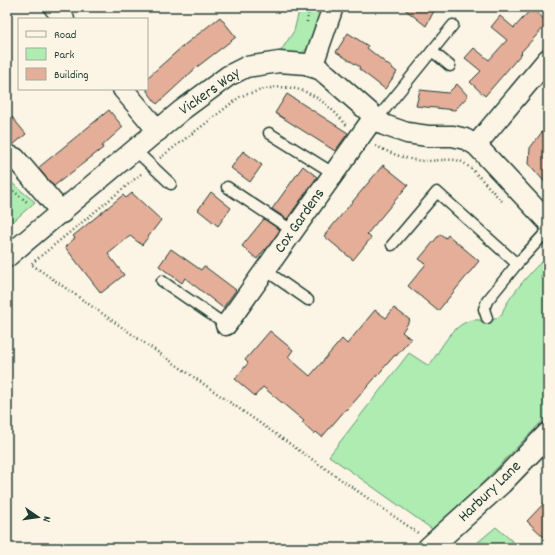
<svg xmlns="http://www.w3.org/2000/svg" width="555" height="555" font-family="Dekko,sans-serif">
  <rect width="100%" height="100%" fill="#fcf5e5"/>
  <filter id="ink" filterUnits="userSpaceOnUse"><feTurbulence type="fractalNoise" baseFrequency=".025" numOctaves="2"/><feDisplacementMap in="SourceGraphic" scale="8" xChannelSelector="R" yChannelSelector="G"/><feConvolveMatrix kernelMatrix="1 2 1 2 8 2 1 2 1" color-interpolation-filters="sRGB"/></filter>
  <g filter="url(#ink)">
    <g fill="#aeecb2" stroke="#669473">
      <polygon points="300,7 325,7 312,44 302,53 280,52 294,31"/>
      <polygon points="7,179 35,202 7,227"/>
      <path d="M548,259V269L540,277L548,285V415L468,498L432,529L329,456L409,353L429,366C441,349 455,317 480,320L484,325L502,315C502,305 529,274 537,266C540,263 544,261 548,259Z"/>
      <polygon points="496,527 520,548 471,548"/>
    </g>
    <g fill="#e4ae99" stroke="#1f3d34">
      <polygon points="402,7 427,7 434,11 426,26"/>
      <polygon points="532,8 548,23 521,52 522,53 485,96 470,82 481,71 465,58 474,48 489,60 507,40 491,27 500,16 514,28"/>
      <polygon points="220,17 236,37 197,67 157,104 147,91 147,78 183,46"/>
      <polygon points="348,33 368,46 367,48 397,72 385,89 359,69 360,67 336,52"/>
      <polygon points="457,84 468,96 455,110 416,106 420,90 448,93"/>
      <polygon points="287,94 348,133 335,151 275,113"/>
      <polygon points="109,110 123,127 102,146 103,148 54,186 38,168"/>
      <polygon points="7,111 26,134 13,145 7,144"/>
      <polygon points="548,124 548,186 529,164 530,148"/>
      <polygon points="243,151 262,165 250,182 231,168"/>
      <polygon points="383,165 408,185 367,234 371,238 353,260 324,236"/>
      <polygon points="303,166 317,177 287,219 272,209"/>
      <polygon points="211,192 231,208 218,226 198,210"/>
      <polygon points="132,193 161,220 142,245 130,236 108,254 124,275 101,293 65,247 75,238 73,236 123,195 126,198"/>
      <polygon points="264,219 280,230 266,250 265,249 257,259 242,246"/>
      <polygon points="440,234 446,238 448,235 479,261 438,311 408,286 426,264 419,259"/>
      <polygon points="171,249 201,270 204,266 236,290 223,308 185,278 182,283 159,266"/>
      <polygon points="394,308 410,320 402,332 411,339 396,356 395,355 347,410 346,409 322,437 316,432 314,434 302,423 304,421 263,387 255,396 235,379 248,363 245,360 270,331 293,350 288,357 310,376 342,339 347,344 375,310 386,318"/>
      <polygon points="548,499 548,541 527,521"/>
    </g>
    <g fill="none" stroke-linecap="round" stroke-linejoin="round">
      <g stroke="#1f3d34" stroke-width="13">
        <g id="service">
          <polyline points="432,51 450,66"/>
          <polyline points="377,119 453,25"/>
          <polyline points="269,133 333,173"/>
          <polyline points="135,150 171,184"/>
          <polyline points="227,187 293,231"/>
          <polyline points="392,245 437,192 517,264 548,230"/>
          <polyline points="265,270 308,300"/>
          <polyline points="162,281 226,325"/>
          <polyline points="487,318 484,309 487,301 517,264"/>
        </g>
      </g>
      <g stroke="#1f3d34" stroke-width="23">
        <g id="minor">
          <polyline points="54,7 64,19"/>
          <polyline points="312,67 333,7"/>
          <polyline points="123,89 158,131"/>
          <polyline points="476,145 548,59"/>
          <polyline points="7,155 15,158 62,213"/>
          <polyline points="7,257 182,110 228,76 246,67 279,62 306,64 321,70 327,75 384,125 407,133 428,136 453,136 465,139 476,145 548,222"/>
          <polyline points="226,325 374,117"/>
        </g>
      </g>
      <g stroke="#1f3d34" stroke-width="25">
        <polyline id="tertiary" points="429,548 501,483 548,434"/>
      </g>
      <g stroke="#1f3d34" stroke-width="2.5" stroke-dasharray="1 3" stroke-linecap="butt">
        <polyline points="307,22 309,7"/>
        <path d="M376,146C390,153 409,161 426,161C437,161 449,158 460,161C471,165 492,192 502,201"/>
        <path d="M160,158C178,144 196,131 214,117C222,111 231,103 240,97C245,94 252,93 258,91C297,79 323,97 347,126"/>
        <polyline points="141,174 31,264 418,533"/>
        <polyline points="7,186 27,202"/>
      </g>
      <use href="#service" stroke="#fcf5e5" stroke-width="10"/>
      <use href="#minor" stroke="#fcf5e5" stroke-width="20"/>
      <use href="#tertiary" stroke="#fcf5e5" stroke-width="22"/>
    </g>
  </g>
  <g text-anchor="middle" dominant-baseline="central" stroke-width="3" stroke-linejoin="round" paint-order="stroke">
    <g font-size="16" fill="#1f3d34" stroke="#fcf5e5">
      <text transform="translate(210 92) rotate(-35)">Vickers Way</text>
      <text transform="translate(300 221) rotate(-55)">Cox Gardens</text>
      <text transform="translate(490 492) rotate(-44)">Harbury Lane</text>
    </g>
  </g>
  <rect width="555" height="555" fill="none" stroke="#fcf5e5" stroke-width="24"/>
  <rect x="12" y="12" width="531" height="531" fill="none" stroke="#1f3d34" stroke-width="1.5" filter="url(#ink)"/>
  <rect x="18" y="18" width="130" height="72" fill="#fcf5e5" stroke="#a4ab9e"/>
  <rect x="26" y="31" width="20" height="6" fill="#fcf5e5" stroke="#a4ab9e"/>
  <text x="54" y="38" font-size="12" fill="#1f3d34">Road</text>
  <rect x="26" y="48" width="20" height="12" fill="#aeecb2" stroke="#a4ab9e"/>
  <text x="54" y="58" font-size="12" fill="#1f3d34">Park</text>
  <rect x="26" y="68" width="20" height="12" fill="#e4ae99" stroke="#a4ab9e"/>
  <text x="54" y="78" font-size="12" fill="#1f3d34">Building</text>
  <g transform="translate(38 517) rotate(103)" stroke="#fcf5e5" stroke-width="3" paint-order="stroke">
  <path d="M0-3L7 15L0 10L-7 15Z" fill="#1f3d34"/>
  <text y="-6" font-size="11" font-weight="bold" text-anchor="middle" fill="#1f3d34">N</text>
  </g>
</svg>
